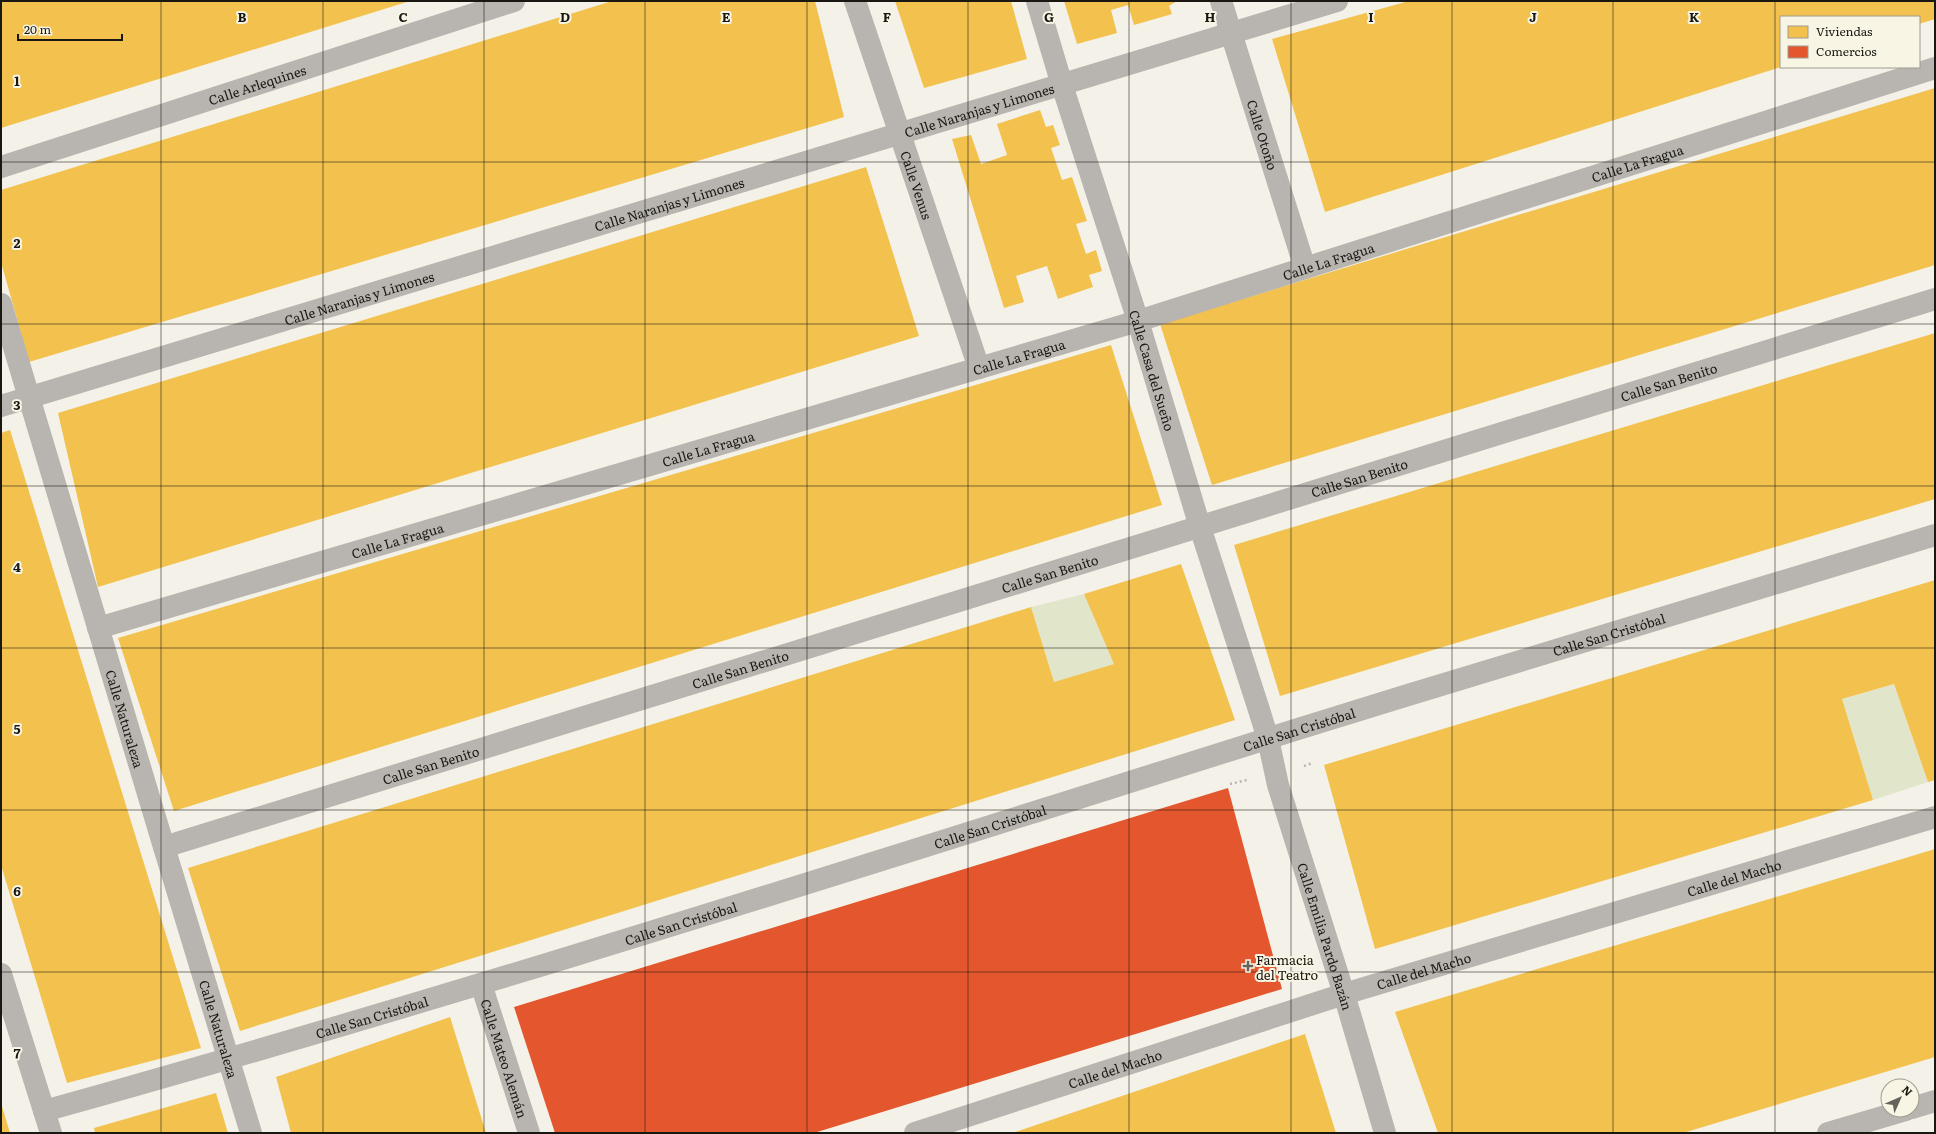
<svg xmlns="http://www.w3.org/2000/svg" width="1936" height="1134" font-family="Literata,serif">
  <rect width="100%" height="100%" fill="#f4f2e8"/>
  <g fill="#e1e6cb">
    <polygon points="1084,594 1114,664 1054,682 1031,607"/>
    <polygon points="1894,684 1928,782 1873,800 1842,699"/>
  </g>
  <g fill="#f2c14e">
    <polygon points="1,1 410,1 1,128"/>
    <polygon points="612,1 815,1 844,117 29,362 1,262 1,190"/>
    <polygon points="895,1 1011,1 1027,59 924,88"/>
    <polygon points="1064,1 1177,1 1169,6 1172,14 1134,25 1128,5 1111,10 1117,33 1077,44"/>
    <polygon points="1409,1 1935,1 1935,19 1919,24 1919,17 1781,17 1781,67 1325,212 1272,39"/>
    <polygon points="1935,88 1935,265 1212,485 1160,324"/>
    <polygon points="1040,110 1046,127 1053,125 1060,145 1051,148 1062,180 1072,177 1087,221 1076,224 1086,254 1096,250 1102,271 1089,275 1093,287 1058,299 1047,266 1016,276 1024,302 1004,308 952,139 971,135 981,164 1007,155 997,124"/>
    <polygon points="866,167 919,336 98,587 58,413"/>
    <polygon points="1935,333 1935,499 1280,696 1234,545"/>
    <polygon points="1111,345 1162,505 174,811 118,638"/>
    <polygon points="10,430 201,1048 67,1083 1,865 1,433"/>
    <polygon points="1181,564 1235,720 240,1031 188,868 1031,607 1054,682 1114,664 1084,594"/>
    <polygon points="1935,580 1935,780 1928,782 1894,684 1842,699 1873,800 1375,949 1324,765"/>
    <polygon points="1935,849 1935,1057 1683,1133 1438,1133 1395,1012"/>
    <polygon points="450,1017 486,1133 291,1133 276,1077"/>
    <polygon points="1305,1034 1336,1133 1012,1133"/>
    <polygon points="216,1093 228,1133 95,1133 94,1128"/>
    <polygon points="1,1103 10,1133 1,1133"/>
  </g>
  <polygon fill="#e4572e" points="1228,788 1282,989 814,1133 555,1133 514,1007"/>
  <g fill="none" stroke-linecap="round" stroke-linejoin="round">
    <g stroke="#b8b5af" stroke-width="2.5" stroke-dasharray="2 3" stroke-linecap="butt">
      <polyline points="1304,766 1313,763"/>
      <polyline points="1230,784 1247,780"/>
    </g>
    <g stroke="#b8b4af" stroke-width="22">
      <path id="s1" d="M855,1L979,368"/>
      <path id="s2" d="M1037,1L1062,85L1138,321L1200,527L1260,713L1268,739L1278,785L1344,994L1385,1133"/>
      <path id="s3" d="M1221,1L1305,268"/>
      <path id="s4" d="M1,167L514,1"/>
      <path id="s5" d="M1,304L164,847L251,1133"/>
      <path id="s6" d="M1,406L1337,1"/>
      <path id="s7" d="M98,628L1138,321L1935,68"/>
      <path id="s8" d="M164,847L1935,299"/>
      <polyline points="1,974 51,1133"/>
      <path id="s9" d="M481,984L529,1133"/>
      <polyline points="1912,1108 1935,1101"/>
      <path id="s10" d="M44,1111C465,994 881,860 1298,729C1510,663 1723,600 1935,535"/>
      <path id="s11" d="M915,1133L1344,994L1935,817"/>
      <polyline points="1828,1133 1906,1110"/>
    </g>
  </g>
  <path fill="none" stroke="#181711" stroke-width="1" stroke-opacity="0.55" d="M161,1V1133M323,1V1133M484,1V1133M645,1V1133M807,1V1133M968,1V1133M1129,1V1133M1291,1V1133M1452,1V1133M1613,1V1133M1775,1V1133M1,162H1935M1,324H1935M1,486H1935M1,648H1935M1,810H1935M1,972H1935"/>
  <path fill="#65645c" stroke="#f8f5e4" stroke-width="1.5" d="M1246 960h4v4h4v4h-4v4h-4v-4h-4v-4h4z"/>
  <g text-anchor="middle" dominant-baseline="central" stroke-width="4" stroke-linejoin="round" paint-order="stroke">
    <g font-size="13" fill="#181711" stroke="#f8f5e4">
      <text stroke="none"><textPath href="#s4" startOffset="269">Calle Arlequines</textPath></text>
      <text stroke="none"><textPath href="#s6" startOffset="1022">Calle Naranjas y Limones</textPath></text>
      <text stroke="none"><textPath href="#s3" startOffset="140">Calle Otoño</textPath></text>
      <text stroke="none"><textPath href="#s7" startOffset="1608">Calle La Fragua</textPath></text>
      <text stroke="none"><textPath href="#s1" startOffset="194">Calle Venus</textPath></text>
      <text stroke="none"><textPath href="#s6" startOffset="698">Calle Naranjas y Limones</textPath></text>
      <text stroke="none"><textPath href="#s7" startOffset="1284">Calle La Fragua</textPath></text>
      <text stroke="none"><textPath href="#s6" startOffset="374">Calle Naranjas y Limones</textPath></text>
      <text stroke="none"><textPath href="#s7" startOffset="960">Calle La Fragua</textPath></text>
      <text stroke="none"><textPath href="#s2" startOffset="387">Calle Casa del Sueño</textPath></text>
      <text stroke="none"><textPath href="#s8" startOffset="1575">Calle San Benito</textPath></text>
      <text stroke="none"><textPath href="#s7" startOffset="636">Calle La Fragua</textPath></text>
      <text stroke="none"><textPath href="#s8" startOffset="1251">Calle San Benito</textPath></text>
      <text stroke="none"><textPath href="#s7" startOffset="312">Calle La Fragua</textPath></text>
      <text stroke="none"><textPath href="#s8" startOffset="927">Calle San Benito</textPath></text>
      <text stroke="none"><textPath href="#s10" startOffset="1636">Calle San Cristóbal</textPath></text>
      <text stroke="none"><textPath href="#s8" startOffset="603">Calle San Benito</textPath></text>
      <text stroke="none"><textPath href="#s5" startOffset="433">Calle Naturaleza</textPath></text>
      <text stroke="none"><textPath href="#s10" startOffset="1312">Calle San Cristóbal</textPath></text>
      <text stroke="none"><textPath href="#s8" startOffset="279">Calle San Benito</textPath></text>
      <text stroke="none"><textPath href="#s10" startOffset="988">Calle San Cristóbal</textPath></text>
      <text stroke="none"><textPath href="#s11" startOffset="858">Calle del Macho</textPath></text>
      <text stroke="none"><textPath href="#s10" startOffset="664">Calle San Cristóbal</textPath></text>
      <text stroke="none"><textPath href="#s2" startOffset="979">Calle Emilia Pardo Bazán</textPath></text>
      <text stroke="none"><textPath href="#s11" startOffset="534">Calle del Macho</textPath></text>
      <text stroke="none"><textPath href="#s10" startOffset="341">Calle San Cristóbal</textPath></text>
      <text stroke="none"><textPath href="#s5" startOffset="757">Calle Naturaleza</textPath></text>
      <text stroke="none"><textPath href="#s9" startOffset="78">Calle Mateo Alemán</textPath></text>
      <text stroke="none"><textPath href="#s11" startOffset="210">Calle del Macho</textPath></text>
    </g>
    <g font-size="13" fill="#181711" stroke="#f8f5e4" text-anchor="start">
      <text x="1256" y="959">Farmacia<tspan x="1256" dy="15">del Teatro</tspan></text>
    </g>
  </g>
  <g font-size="13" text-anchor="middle" font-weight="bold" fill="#181711" stroke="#f8f5e4" stroke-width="4" stroke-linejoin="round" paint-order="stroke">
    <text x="242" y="22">B</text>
    <text x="403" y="22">C</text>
    <text x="565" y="22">D</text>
    <text x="726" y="22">E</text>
    <text x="887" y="22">F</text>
    <text x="1049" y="22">G</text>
    <text x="1210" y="22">H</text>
    <text x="1371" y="22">I</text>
    <text x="1533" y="22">J</text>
    <text x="1694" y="22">K</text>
    <text x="17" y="86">1</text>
    <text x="17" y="248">2</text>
    <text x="17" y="410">3</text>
    <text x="17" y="572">4</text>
    <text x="17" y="734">5</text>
    <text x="17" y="896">6</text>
    <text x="17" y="1058">7</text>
  </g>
  <rect width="1936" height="1134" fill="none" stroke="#181711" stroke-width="4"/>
  <rect x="1780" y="16" width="140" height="52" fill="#f8f5e4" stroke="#9e9c90"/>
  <rect x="1788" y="26" width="20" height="12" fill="#f2c14e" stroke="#9e9c90"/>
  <text x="1816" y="36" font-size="12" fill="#181711">Viviendas</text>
  <rect x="1788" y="46" width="20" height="12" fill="#e4572e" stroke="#9e9c90"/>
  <text x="1816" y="56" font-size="12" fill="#181711">Comercios</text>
  <g transform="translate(1900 1098) rotate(45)"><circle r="19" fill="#f8f5e4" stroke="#9e9c90"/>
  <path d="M0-3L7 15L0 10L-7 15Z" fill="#65645c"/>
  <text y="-6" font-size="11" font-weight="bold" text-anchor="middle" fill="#181711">N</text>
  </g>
  <path d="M18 34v6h104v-6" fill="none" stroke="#181711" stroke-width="2"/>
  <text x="24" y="34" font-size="12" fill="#181711" stroke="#f8f5e4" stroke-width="3" paint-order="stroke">20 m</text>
</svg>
